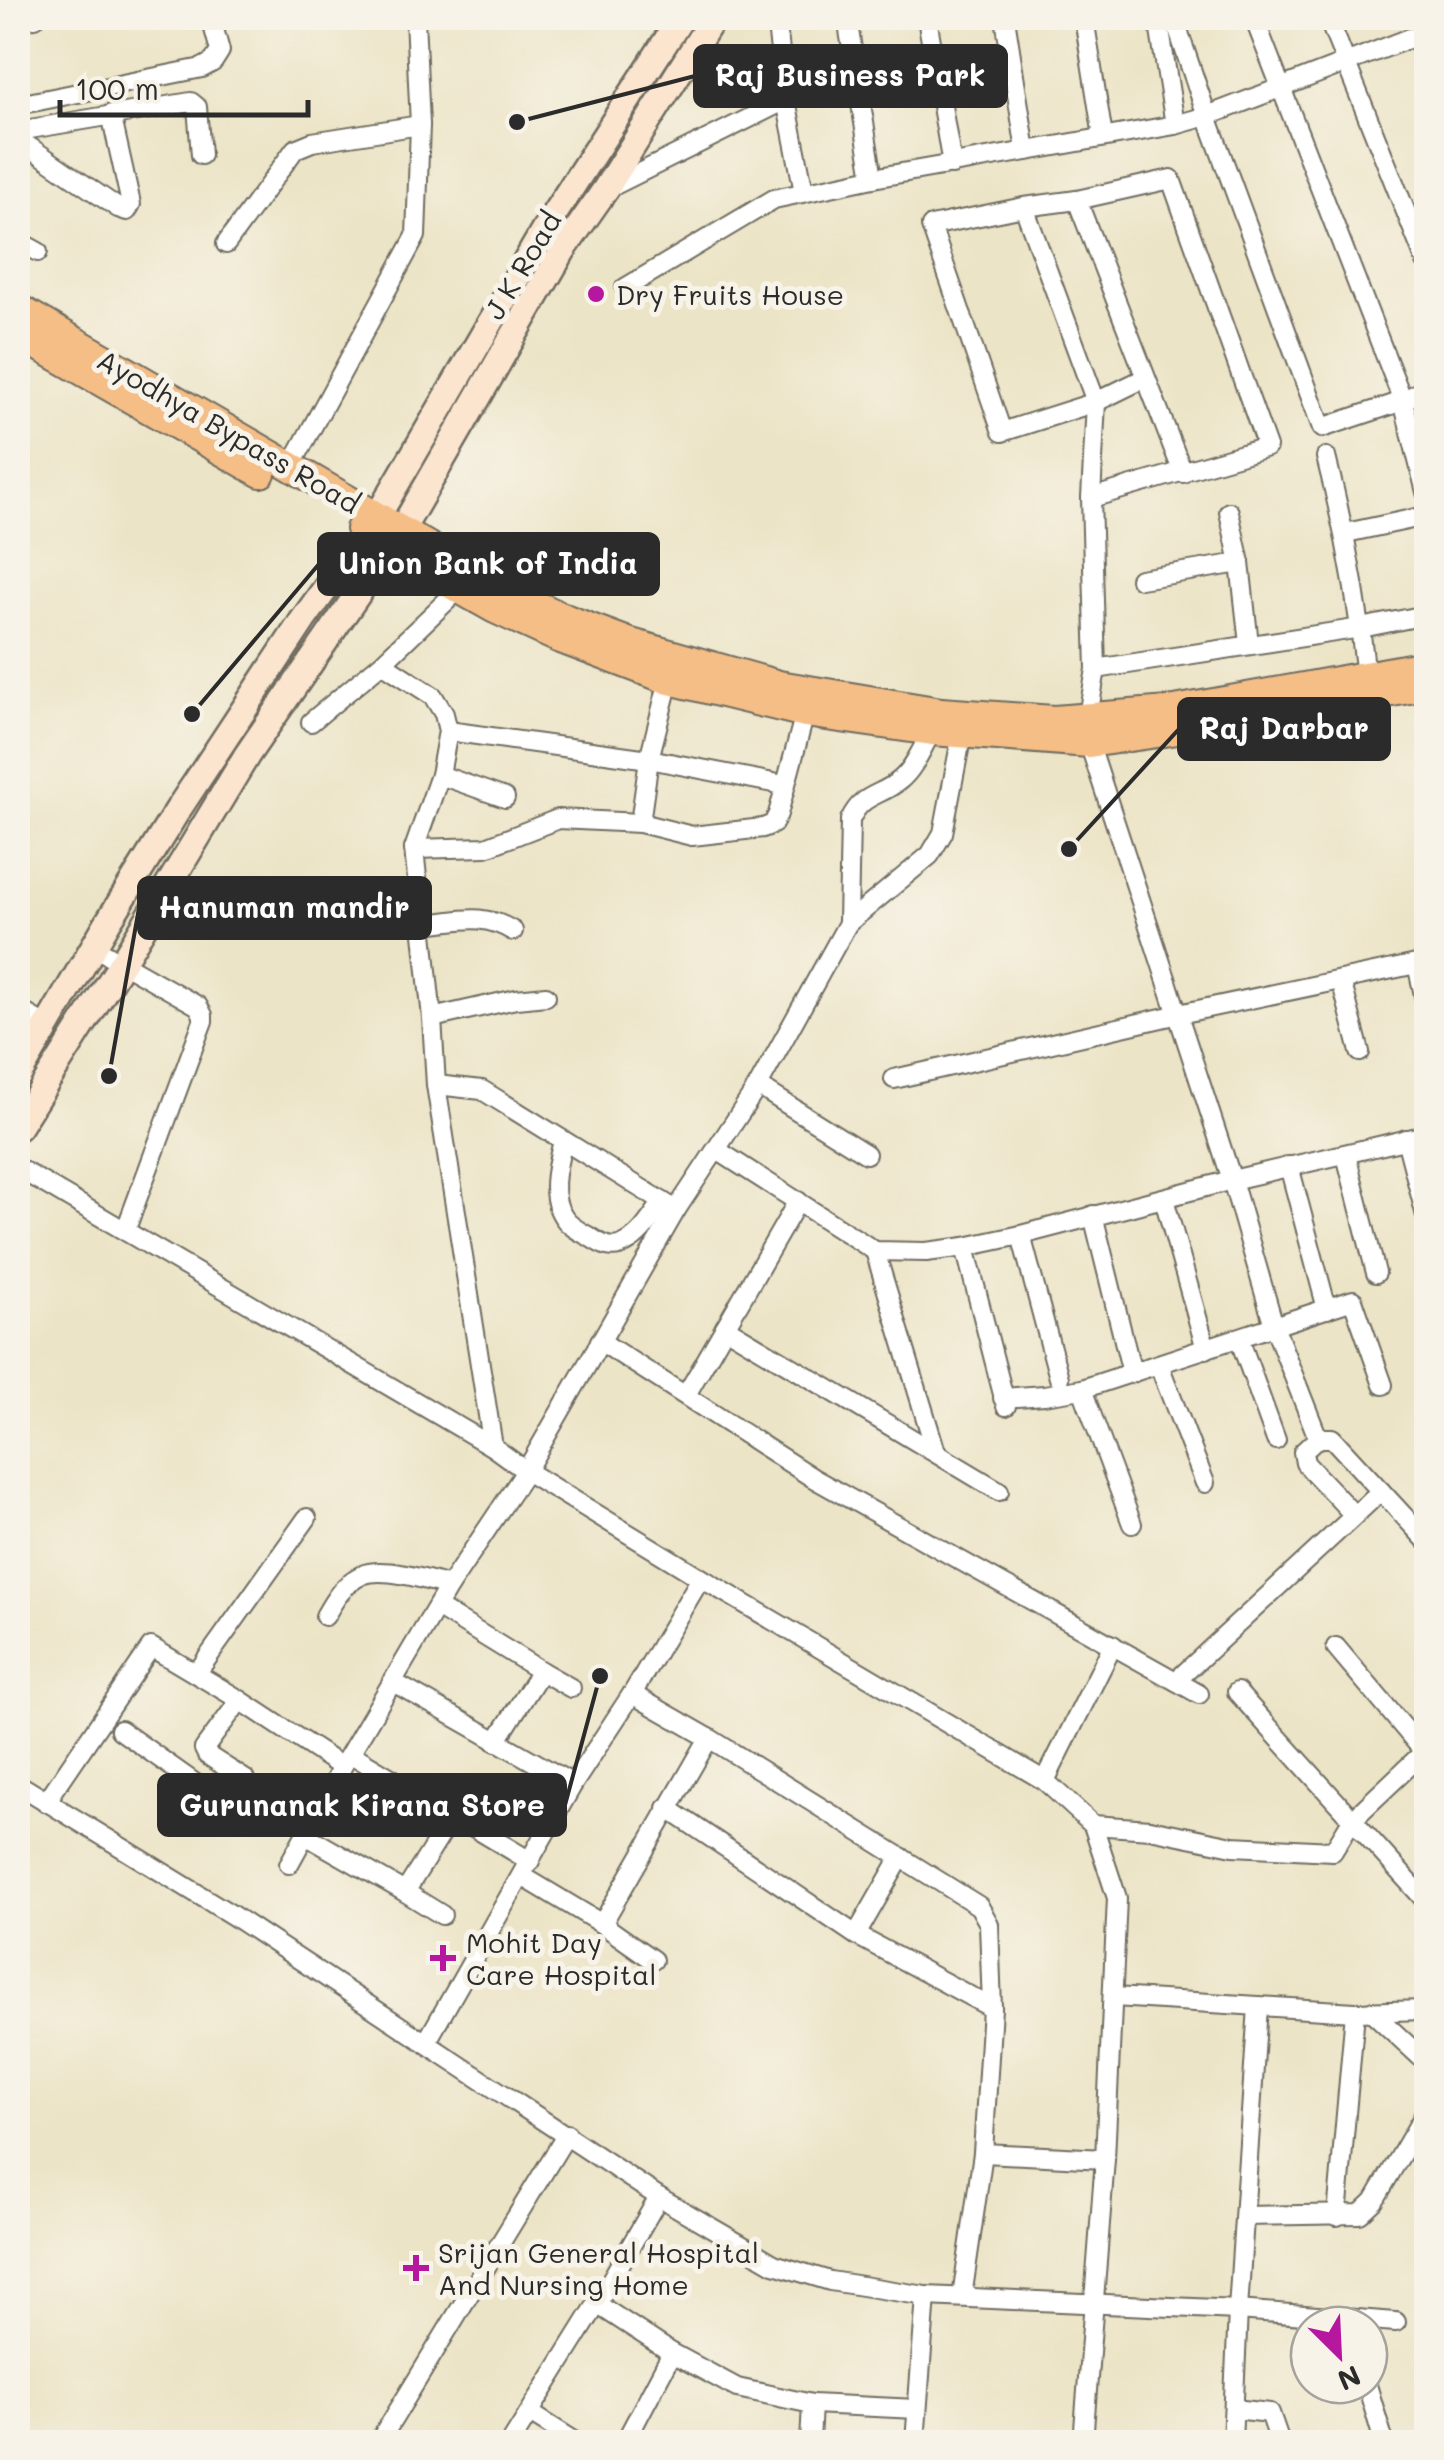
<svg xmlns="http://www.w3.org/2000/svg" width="1444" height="2460" font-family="Mali,sans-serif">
  <rect width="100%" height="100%" fill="#f7f3e8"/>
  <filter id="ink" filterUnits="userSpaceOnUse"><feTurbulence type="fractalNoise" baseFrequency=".01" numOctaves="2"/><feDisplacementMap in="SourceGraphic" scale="20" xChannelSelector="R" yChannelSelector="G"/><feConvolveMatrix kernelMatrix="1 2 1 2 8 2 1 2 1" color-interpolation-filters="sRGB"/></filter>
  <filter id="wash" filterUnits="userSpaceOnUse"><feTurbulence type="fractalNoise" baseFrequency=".0048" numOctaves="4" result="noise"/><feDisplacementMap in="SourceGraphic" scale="40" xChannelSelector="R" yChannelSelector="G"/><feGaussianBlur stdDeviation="2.25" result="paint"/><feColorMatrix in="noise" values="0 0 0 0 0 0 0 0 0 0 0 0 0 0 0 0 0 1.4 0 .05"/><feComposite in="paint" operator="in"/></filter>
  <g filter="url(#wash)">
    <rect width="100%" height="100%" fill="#ece4c6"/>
  </g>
  <g filter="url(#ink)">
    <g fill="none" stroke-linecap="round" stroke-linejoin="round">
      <g stroke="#6f6c61" stroke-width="22">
        <g id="street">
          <polyline points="776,18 786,100 804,192"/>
          <polyline points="847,18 873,178"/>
          <polyline points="927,18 952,165"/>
          <polyline points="1005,18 1026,151"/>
          <polyline points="1084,18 1103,137"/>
          <polyline points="1158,18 1175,125"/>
          <polyline points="1174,18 1207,116 1322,428 1403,401 1426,388"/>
          <polyline points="1254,18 1403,401 1426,492"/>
          <polyline points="1328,18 1426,262"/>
          <polyline points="18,21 35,18"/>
          <polyline points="18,105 202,68 213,62 220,51 211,18"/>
          <polyline points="18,131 191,102 197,107 201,155"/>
          <polyline points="18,139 118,208 127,211 131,204 111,114"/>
          <polyline points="607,189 786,100"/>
          <polyline points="1077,200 1183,473"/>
          <polyline points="1024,207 1096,402 1091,498 1096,669 1088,716 1089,743 1232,1180 1274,1326 1318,1438"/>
          <polyline points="18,241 38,252"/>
          <polyline points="226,244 295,149 312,142 420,125"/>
          <polyline points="625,288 774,199 873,178 1175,125 1207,116 1426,32"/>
          <path d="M1326,457C1345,531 1358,600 1366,676"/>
          <polyline points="290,468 416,236 420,125 415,18"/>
          <polyline points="1091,498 1267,447 1171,179 1077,200 1024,207 931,226 1002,432 1096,402 1145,378"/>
          <polyline points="1229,512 1240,563 1249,644"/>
          <polyline points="1346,533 1426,516"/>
          <polyline points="1140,579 1240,563"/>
          <polyline points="382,663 433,696 444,714 448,731 440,775 414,849 432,1018 436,1085 493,1447"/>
          <polyline points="1096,669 1361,628 1426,615"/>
          <polyline points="311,722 382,663 459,589"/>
          <polyline points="448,731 649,759 784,785"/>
          <polyline points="440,775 505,798"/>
          <polyline points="640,823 649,759 669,680"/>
          <polyline points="414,849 486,847 558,819 640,823 692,836 763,828 773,824 778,814 805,713"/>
          <path d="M848,923L850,820C862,793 880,797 900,780C914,769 923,746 932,731"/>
          <path d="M422,924C458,922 480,911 513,931"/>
          <polyline points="94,947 198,1006 203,1015 203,1021 126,1229"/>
          <polyline points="1417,964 1426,1004"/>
          <polyline points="1341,980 1360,1052"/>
          <polyline points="18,1009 47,1026"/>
          <polyline points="432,1018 516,999 546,996"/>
          <polyline points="894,1079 1179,1014 1426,962"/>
          <polyline points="436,1085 482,1090 676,1210"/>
          <polyline points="758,1086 866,1154"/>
          <polyline points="1406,1139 1426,1216"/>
          <path d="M563,1141C557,1165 548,1196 564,1218C570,1227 581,1232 590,1237C602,1245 612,1251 626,1243C643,1234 652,1216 663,1202"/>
          <polyline points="717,1150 875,1251 926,1252 965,1247 1021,1235 1232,1180 1426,1135"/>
          <polyline points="1346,1155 1376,1273"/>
          <polyline points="1289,1166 1327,1309"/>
          <polyline points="18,1168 493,1447 526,1471 701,1578 1045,1781 1093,1825 1117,1898 1105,2159 1083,2442"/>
          <polyline points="1164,1199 1206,1349"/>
          <polyline points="1093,1215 1132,1373"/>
          <polyline points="1021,1235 1059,1378"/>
          <polyline points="965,1247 1006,1406"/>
          <polyline points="875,1251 936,1452"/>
          <polyline points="725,1327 999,1491"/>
          <polyline points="1239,1338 1276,1440"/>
          <polyline points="600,1341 813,1478 1199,1694"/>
          <polyline points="1159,1365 1205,1483"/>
          <polyline points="1082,1389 1132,1524"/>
          <polyline points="686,1395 798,1201"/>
          <polyline points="1003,1398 1044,1395 1082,1389 1353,1300 1383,1385"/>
          <polyline points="1354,1515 1305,1463 1303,1452 1318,1438 1332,1438 1426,1540"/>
          <polyline points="437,1607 541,1671 496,1742"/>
          <path d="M325,1616C334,1600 344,1583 362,1575C383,1566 428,1580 449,1586"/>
          <polyline points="1336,1647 1426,1754"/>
          <polyline points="541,1671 571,1688"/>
          <polyline points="196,1674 307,1518"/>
          <polyline points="1176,1681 1381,1491"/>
          <polyline points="393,1682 573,1784"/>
          <polyline points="1237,1692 1426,1901"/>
          <polyline points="632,1694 709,1738 979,1906 989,1924 992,2008 983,2153 962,2297"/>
          <path d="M120,1730L227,1806C240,1807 252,1793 246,1780L207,1755L204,1749L240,1700"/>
          <polyline points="351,1754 530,1861"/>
          <polyline points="1045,1781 1113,1645"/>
          <polyline points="18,1784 232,1915 659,2197 774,2264 830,2281 926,2296 1238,2310 1396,2322"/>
          <polyline points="46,1802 151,1647 240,1700 342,1767"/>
          <polyline points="667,1808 856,1935 992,2008"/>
          <polyline points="452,1817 405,1892 305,1835 342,1767 449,1586 526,1471 676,1210 758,1086 848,923 930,855 943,833 962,734"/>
          <polyline points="1093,1825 1150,1829 1233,1846 1333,1851 1352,1820 1426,1750"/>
          <polyline points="289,1864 305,1835"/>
          <polyline points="522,1876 602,1924 653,1960"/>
          <polyline points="405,1892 442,1915"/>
          <polyline points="602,1924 709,1738"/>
          <polyline points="856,1935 901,1857"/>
          <polyline points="1114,1997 1355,2012 1426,2010"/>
          <polyline points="1371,2011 1426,2062"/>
          <polyline points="427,2041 573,1784 632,1694 701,1578"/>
          <polyline points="983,2153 1105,2159"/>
          <polyline points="1245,2216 1360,2214 1374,2201 1426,2112"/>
          <polyline points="1337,2216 1355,2012"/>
          <polyline points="597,2304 672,2353 737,2388 812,2404 917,2409"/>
          <polyline points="1367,2385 1384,2442"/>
          <polyline points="1234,2409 1270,2413 1280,2442"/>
          <polyline points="530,2413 576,2442"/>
          <polyline points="18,2436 28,2442"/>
          <polyline points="379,2442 567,2134"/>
          <polyline points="511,2442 597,2304 659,2197"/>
          <polyline points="625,2442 672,2353"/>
          <polyline points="810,2442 812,2404"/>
          <polyline points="915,2442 926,2296"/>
          <polyline points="1232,2442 1238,2310 1258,2006"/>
        </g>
      </g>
      <g stroke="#6f6c61" stroke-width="30">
        <g id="secondary">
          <polyline points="18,1076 108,922 179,808 303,620 377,517 549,222 681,18"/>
          <polyline points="18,1127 115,974 247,755 401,531 563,250 605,190 713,18"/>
        </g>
      </g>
      <g stroke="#6f6c61" stroke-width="32">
        <g id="primary">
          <polyline points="18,308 505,591 567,619 631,643 779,685 941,712 1054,720 1169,711 1426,665"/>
          <polyline points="18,334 261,473"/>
          <polyline points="360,529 422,568 495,609 558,638 669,680 805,713 932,731 1089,743 1171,731 1426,686"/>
        </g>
      </g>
      <use href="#street" stroke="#fff" stroke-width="18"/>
      <use href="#secondary" stroke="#fbe5cf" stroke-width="25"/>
      <use href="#primary" stroke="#f5be86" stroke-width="28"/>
    </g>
  </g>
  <g fill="#b5179e" stroke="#f7f3e8" stroke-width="4">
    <circle cx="596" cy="294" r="10"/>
    <path d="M438 1943h10v10h10v10h-10v10h-10v-10h-10v-10h10z"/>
    <path d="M411 2253h10v10h10v10h-10v10h-10v-10h-10v-10h10z"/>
  </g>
  <g text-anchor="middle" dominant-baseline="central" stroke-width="10" stroke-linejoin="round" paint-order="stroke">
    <g font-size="28" fill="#2b2b2b" stroke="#f7f3e8">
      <text transform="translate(522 265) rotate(-59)">J K Road</text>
      <text transform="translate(229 431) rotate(30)">Ayodhya Bypass Road</text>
    </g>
    <g font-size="28" fill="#2b2b2b" stroke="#f7f3e8" text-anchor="start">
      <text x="616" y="294">Dry Fruits House</text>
      <text x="466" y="1942">Mohit Day<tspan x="466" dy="32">Care Hospital</tspan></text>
      <text x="438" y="2252">Srijan General Hospital<tspan x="438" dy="32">And Nursing Home</tspan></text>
    </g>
  </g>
  <path fill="none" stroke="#2b2b2b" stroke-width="4" d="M517 122L695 76M192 714L319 564M1069 849L1179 729M109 1076L139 908M600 1676L565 1805"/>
  <g fill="#2b2b2b" stroke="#f7f3e8" stroke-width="4">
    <circle cx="517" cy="122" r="10"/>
    <circle cx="192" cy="714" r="10"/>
    <circle cx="1069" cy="849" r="10"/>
    <circle cx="109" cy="1076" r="10"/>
    <circle cx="600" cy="1676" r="10"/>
  </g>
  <g fill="#2b2b2b" stroke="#2b2b2b" stroke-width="4">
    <rect x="695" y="46" width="311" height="60" rx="10"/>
    <rect x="319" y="534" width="339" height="60" rx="10"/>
    <rect x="1179" y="699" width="210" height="60" rx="10"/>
    <rect x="139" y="878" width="291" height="60" rx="10"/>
    <rect x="159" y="1775" width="406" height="60" rx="10"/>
  </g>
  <g font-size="30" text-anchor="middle" font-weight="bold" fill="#fff">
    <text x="850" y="86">Raj Business Park</text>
    <text x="488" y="574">Union Bank of India</text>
    <text x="1284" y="739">Raj Darbar</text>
    <text x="284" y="918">Hanuman mandir</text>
    <text x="362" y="1816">Gurunanak Kirana Store</text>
  </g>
  <rect width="1444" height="2460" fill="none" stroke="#f7f3e8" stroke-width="60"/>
  <g transform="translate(1339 2355) rotate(156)"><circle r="48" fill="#f7f3e8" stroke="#a5a39c" stroke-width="2.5"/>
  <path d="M0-8L18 38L0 25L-18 38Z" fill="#b5179e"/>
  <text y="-15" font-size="28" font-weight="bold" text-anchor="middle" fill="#2b2b2b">N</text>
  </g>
  <path d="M60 100v15h248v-15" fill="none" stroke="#2b2b2b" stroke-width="5"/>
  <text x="75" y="100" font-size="30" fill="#2b2b2b" stroke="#f7f3e8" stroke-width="8" paint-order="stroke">100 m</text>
</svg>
